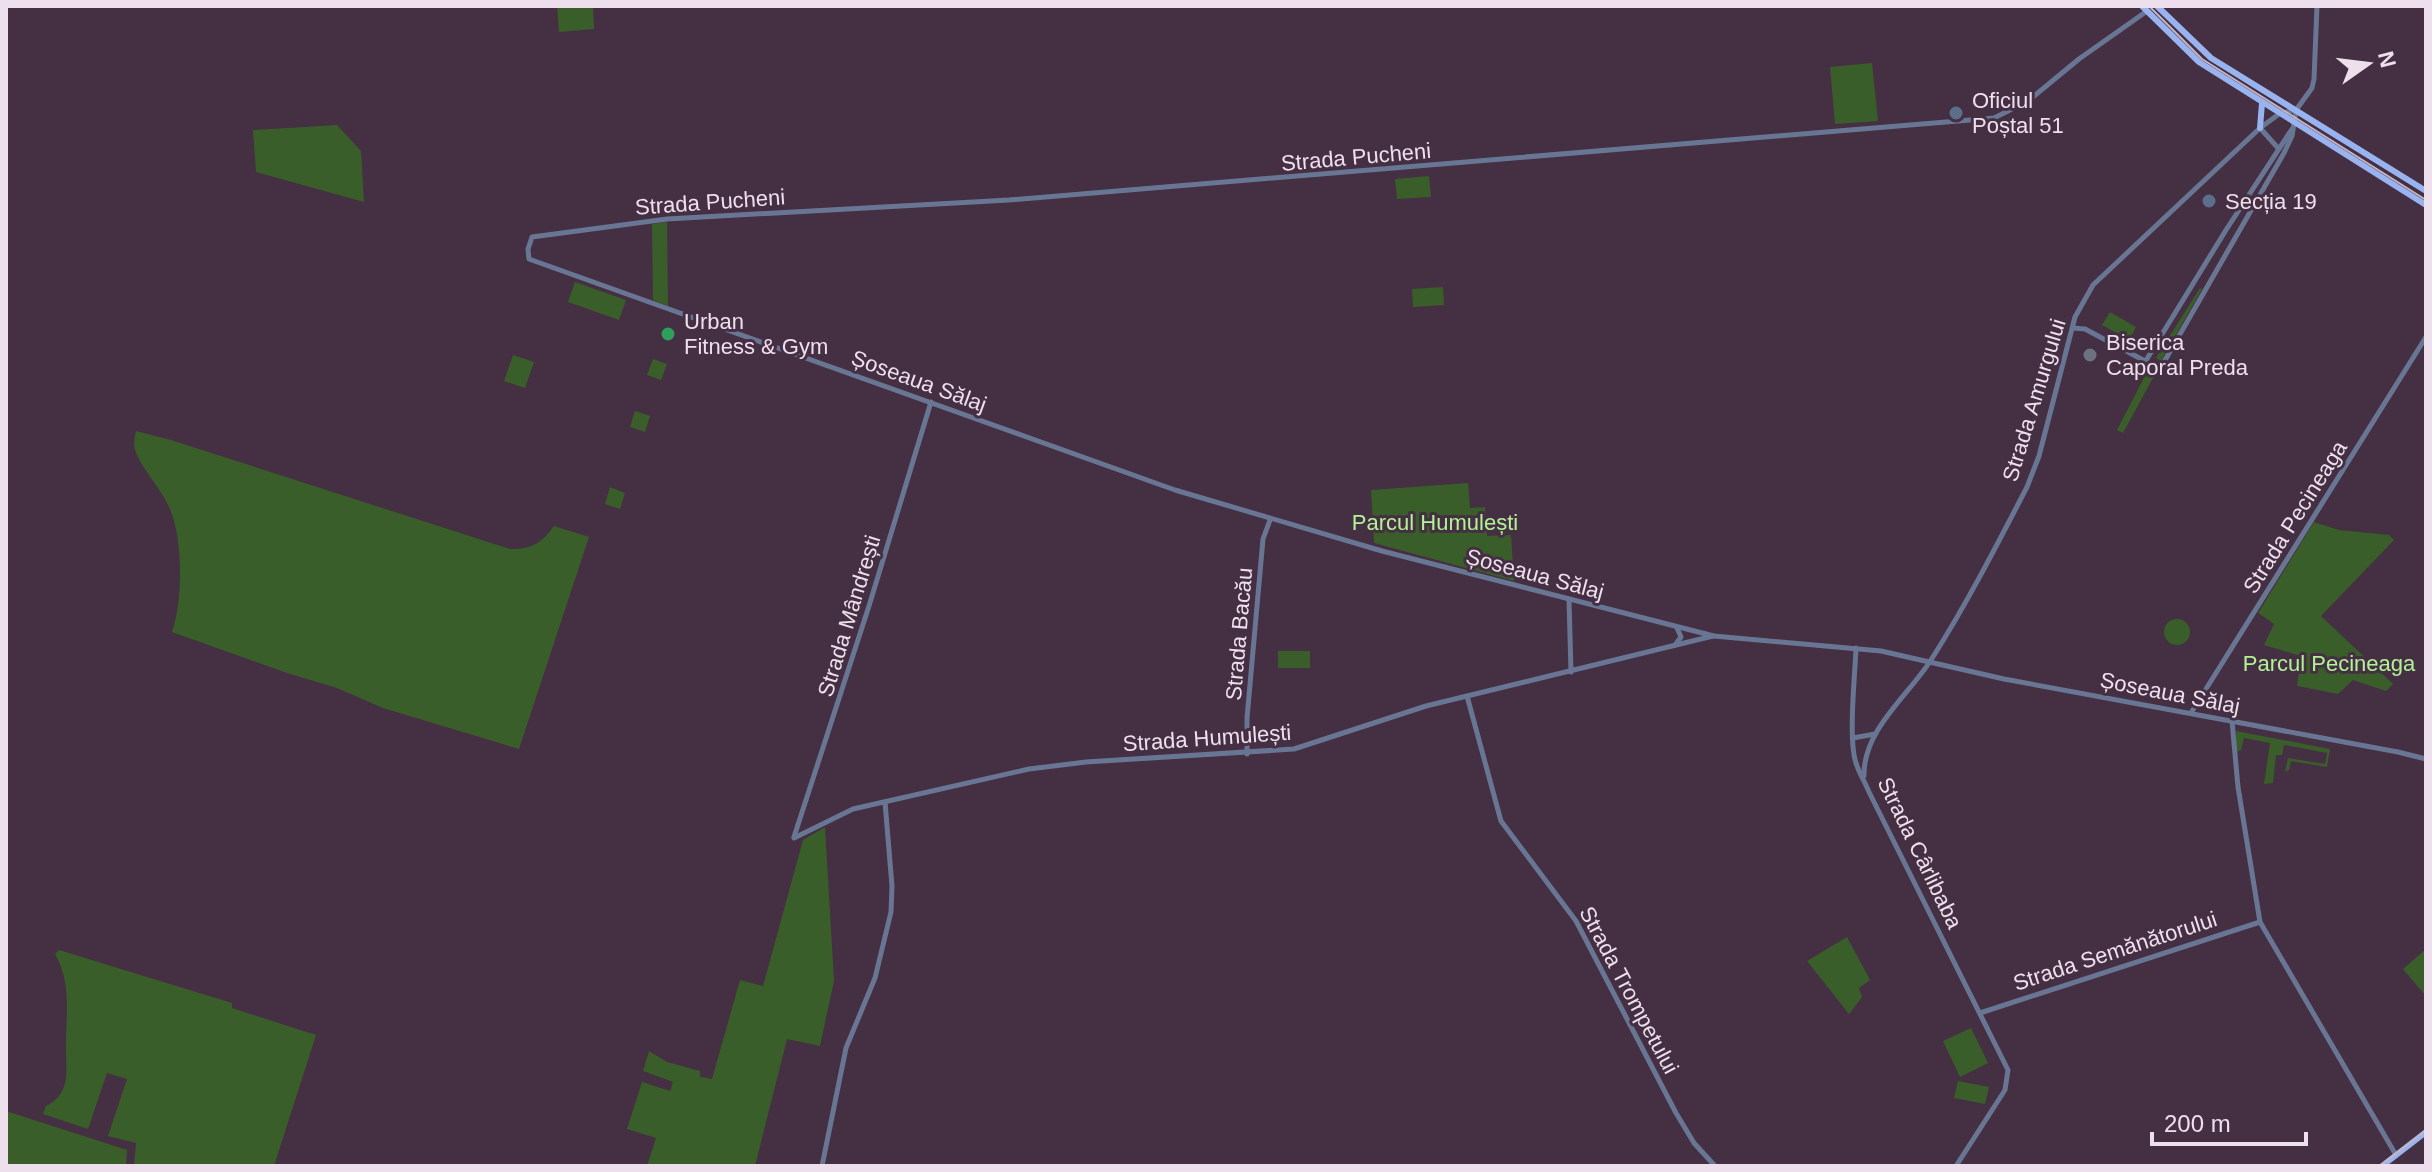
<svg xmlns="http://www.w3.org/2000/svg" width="2432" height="1172" font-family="Helvetica,sans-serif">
  <rect width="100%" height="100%" fill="#452f43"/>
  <g fill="#3a5e29">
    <polygon points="557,6 593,6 594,29 559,32"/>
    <polygon points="1872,63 1878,121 1835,124 1830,67"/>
    <polygon points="337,125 361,151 364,202 256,172 253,130"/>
    <polygon points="1429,176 1431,197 1397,199 1395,179"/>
    <polygon points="667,222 668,306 653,300 652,224"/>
    <polygon points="575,282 626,300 619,320 568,302"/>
    <polygon points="1443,287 1444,305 1413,307 1412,289"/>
    <polygon points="2200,288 2202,289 2161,361 2156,358"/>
    <polygon points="2110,312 2136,327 2129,340 2102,325"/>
    <polygon points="513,355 534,362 525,388 504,381"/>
    <polygon points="653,359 667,364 661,380 647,375"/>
    <polygon points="2147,372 2154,376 2123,433 2117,430"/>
    <polygon points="635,411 650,416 645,432 630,427"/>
    <path d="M136,431L171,440L510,549C531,550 543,542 554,526L589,537L519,749L383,708L337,688L287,673L172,632C183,600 183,540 170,509C162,490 140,466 135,450C133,443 135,437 136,431Z"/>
    <polygon points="1468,483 1470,508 1485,507 1487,536 1511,535 1514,581 1374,543 1371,490"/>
    <polygon points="610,487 625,493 620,509 605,504"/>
    <polygon points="2314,522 2339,530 2389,535 2394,540 2321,616 2393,684 2386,691 2353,680 2338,694 2297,686 2301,656 2264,645 2274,624 2258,613"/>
    <circle cx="2177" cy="632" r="13"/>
    <rect x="1278" y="651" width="32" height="17"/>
    <polygon points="2236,731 2330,749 2327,767 2291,761 2289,770 2285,772 2288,758 2325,764 2327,753 2284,745 2282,755 2276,755 2273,783 2264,784 2270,743 2244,738 2241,750 2236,752"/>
    <polygon points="825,827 834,981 820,1046 787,1039 755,1166 647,1166 656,1138 627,1129 642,1082 670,1091 673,1082 643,1071 649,1051 667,1062 700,1071 700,1077 712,1079 740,980 763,986 803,840"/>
    <polygon points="1847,937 1870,980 1859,988 1862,997 1849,1014 1807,961"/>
    <polygon points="2426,949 2426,996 2403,969"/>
    <path d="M59,950L232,1003V1008L316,1035L274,1166H134L136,1143L108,1136L127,1079L107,1073L88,1129L43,1114L46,1106C53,1103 60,1096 63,1089C68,1078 66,1064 66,1052C65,1019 73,985 55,954Z"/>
    <polygon points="1971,1028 1988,1063 1960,1077 1943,1041"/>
    <polygon points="1958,1081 1989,1087 1985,1104 1954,1098"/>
    <polygon points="6,1111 127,1150 126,1166 6,1166"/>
  </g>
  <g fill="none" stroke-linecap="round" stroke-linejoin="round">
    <g stroke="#687694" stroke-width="5">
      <polyline points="2147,11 2079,59 2028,101 1994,118 1009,200 667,219 532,237 528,249 529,259 1175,490 1382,551 1714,636 1881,651 2004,679 2398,752 2426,759"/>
      <polyline points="2296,110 2312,88 2314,79 2317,6"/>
      <polyline points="2260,128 2278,148"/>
      <polyline points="2073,328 2085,329 2160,369 2284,153 2292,136 2296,111"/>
      <polyline points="2145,362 2226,230 2292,129"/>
      <polyline points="1569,600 1571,672"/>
      <polyline points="1675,645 1681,637 1677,628"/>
      <path d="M1856,648C1855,676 1848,739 1856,763C1859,773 1865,782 1869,792L2008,1070L2005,1090L1956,1166"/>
      <polyline points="1467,696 1501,821 1576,921 1676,1113 1694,1143 1715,1166"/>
      <polyline points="2191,713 2426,337"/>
      <polyline points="2232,721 2238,787 2260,922 2396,1155"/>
      <polyline points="1853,738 1875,734"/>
      <polyline points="1247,754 1247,718 1263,539 1270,520"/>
      <path d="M1864,776C1863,730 1908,696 1931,660C1966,605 1997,545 2027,487L2039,456L2075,317L2093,285L2260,128L2279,114L2295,110"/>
      <polyline points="794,837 869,606 931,402"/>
      <polyline points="794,838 853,809 1029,769 1086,762 1294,749 1426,706 1713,636"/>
      <polyline points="1980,1013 2260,922"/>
      <polyline points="822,1166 846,1048 875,978 891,912 892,886 885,802"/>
    </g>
    <g stroke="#98b3ef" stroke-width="6">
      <polyline points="2142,6 2199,62 2426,205"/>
      <polyline points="2157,6 2211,58 2426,191"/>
      <polyline points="2260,128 2262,103"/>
      <polyline points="2382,1166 2426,1132"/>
    </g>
    <g stroke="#c6b6c4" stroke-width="2">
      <polyline points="2149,6 2202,59 2426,200"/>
      <polyline points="2380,1166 2426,1130"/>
    </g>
  </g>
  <g fill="#5c6f8a" stroke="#452f43" stroke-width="3">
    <circle cx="1956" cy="113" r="8"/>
    <circle cx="2209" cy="201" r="8"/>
  </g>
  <circle fill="#2e9e5b" stroke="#452f43" stroke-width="3" cx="668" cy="334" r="8"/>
  <circle fill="#6b7280" stroke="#452f43" stroke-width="3" cx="2090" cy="355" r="8"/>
  <g text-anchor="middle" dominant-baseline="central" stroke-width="6" stroke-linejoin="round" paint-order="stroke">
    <g font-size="22" fill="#eedfec" stroke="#452f43" text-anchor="start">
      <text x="1972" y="100">Oficiul<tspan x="1972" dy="25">Poștal 51</tspan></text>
      <text x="2225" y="201">Secția 19</text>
      <text x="684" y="321">Urban<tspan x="684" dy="25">Fitness &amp; Gym</tspan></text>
      <text x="2106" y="342">Biserica<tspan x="2106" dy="25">Caporal Preda</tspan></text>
    </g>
    <g font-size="22" fill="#eedfec" stroke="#452f43">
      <text transform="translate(1356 157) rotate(-5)">Strada Pucheni</text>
      <text transform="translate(710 202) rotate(-4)">Strada Pucheni</text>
      <text transform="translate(919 381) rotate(20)">Șoseaua Sălaj</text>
      <text transform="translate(2034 400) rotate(-73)">Strada Amurgului</text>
      <text transform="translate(2295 517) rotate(-58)">Strada Pecineaga</text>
      <text transform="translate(1535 574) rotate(15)">Șoseaua Sălaj</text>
      <text transform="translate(849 616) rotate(-73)">Strada Mândrești</text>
      <text transform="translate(1239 634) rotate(-85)">Strada Bacău</text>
      <text transform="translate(2170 693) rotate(11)">Șoseaua Sălaj</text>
      <text transform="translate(1207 738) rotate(-4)">Strada Humulești</text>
      <text transform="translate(1920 853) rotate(64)">Strada Cârlibaba</text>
      <text transform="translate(2115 951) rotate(-18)">Strada Semănătorului</text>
      <text transform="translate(1629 990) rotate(62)">Strada Trompetului</text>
    </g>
    <g font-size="22" fill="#b1f295" stroke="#452f43">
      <text x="1435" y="522">Parcul Humulești</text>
      <text x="2329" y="663">Parcul Pecineaga</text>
    </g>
  </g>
  <rect width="2432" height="1172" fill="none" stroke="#eedfec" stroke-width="16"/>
  <g transform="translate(2368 64) rotate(76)" stroke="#452f43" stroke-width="6" paint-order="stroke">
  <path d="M0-6L14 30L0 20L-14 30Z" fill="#eedfec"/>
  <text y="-12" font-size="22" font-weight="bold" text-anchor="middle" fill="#eedfec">N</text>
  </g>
  <path d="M2152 1132v12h154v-12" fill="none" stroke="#eedfec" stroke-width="4"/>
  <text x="2164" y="1132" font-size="24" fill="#eedfec" stroke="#452f43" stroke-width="6" paint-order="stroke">200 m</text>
</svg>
